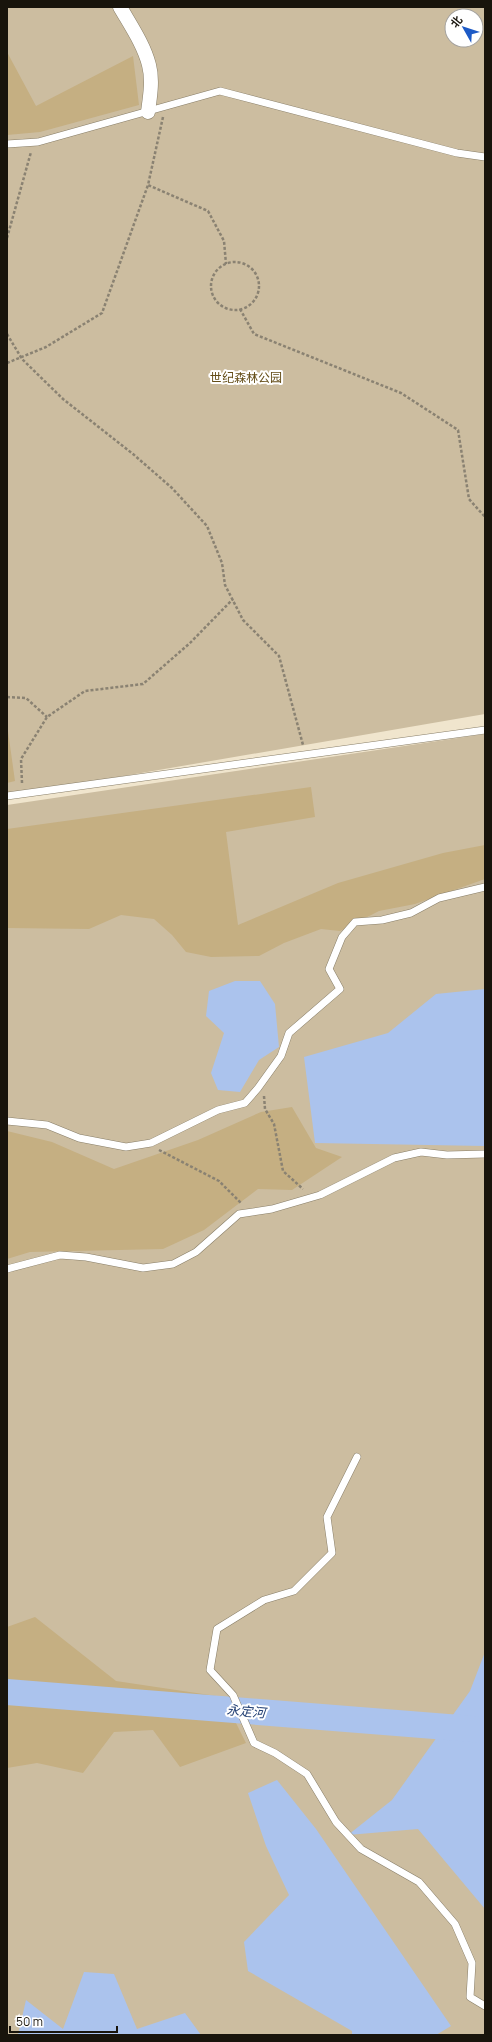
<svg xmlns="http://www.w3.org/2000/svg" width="492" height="2042" font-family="Manrope,'Noto Sans SC',sans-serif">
  <rect width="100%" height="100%" fill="#f0e5cd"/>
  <g fill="#ccbda0" fill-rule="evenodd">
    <path d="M7,7H485V714L7,796ZM452,16H476V40H452Z"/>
    <polygon points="485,734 485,2035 7,2035 7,805"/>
  </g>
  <g fill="#c5af82">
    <polygon points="7,52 36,106 133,56 139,105 40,132 7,135"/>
    <polygon points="7,724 15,781 7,783"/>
    <polygon points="311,787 315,817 226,832 238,925 338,883 443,853 485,845 485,879 415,904 379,911 340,931 321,929 284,943 259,956 211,957 186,952 172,935 154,919 121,915 89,929 7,928 7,829"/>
    <polygon points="292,1107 316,1148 342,1157 292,1190 258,1189 204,1230 163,1249 30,1252 7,1259 7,1131 52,1142 114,1169 198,1140 261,1112"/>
    <polygon points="35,1617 116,1681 223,1697 246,1743 180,1767 153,1730 114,1732 83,1773 37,1763 7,1768 7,1627"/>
  </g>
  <g fill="#abc3ed">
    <polygon points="235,981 260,981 275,1004 279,1047 259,1060 240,1092 218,1090 211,1073 224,1033 206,1016 209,991"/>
    <polygon points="485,989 485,1146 315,1143 304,1057 388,1033 436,994"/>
    <polygon points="485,1652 485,1909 418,1829 348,1835 392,1800 470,1691"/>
    <polygon points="277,1780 316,1829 451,2026 436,2035 352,2035 352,2031 248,1971 244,1942 289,1895 266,1846 248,1793"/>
    <polygon points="84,1972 114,1974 137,2029 185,2013 201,2035 18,2035 26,2000 63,2029"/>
  </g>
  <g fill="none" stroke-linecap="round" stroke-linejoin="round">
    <polyline stroke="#abc3ed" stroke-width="26" points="7,1692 485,1730"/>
    <g stroke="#887e68" stroke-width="8">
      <g id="service">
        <polyline points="7,144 38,142 220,91 457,153 485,157"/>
        <polyline points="7,796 485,730"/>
        <polyline points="7,1121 47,1125 79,1138 126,1147 151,1143 218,1110 245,1103 258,1088 281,1056 289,1033 340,989 329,969 342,937 355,922 382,920 411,913 439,898 485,887"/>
        <polyline points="7,1269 60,1255 86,1257 143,1268 173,1264 196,1252 239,1214 272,1209 320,1195 394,1158 421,1152 447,1155 485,1154"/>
        <polyline points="357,1457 327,1517 332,1553 294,1591 264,1600 217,1629 210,1670 233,1695 254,1743 275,1753 307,1774 336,1822 361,1849 419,1882 455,1924 472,1963 470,1997 485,2006"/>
      </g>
    </g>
    <g stroke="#887e68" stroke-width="15">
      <path id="minor" d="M120,7C131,26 144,45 149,65C153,80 150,97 148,112"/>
    </g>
    <g stroke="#8a8272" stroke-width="2.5" stroke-dasharray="3 2" stroke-linecap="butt">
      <polyline points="163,117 148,185 208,211 224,241 226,264"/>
      <polyline points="7,238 31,152"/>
      <circle cx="235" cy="286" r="24"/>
      <polyline points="240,309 254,334 401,393 458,430 469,499 485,517"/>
      <polyline points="7,334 22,359 63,399 133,454 172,488 207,526 222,563 225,585 243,620 279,656 303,745"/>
      <polyline points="7,363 46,347 102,313 148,185"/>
      <polyline points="7,697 26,698 47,717"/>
      <polyline points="22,783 21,759 47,717 85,691 143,684 190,643 233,599"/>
      <polyline points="264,1096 265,1109 274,1124 283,1171 303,1189"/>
      <polyline points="159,1150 219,1181 241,1203"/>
    </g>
    <use href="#service" stroke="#fff" stroke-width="7"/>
    <use href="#minor" stroke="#fff" stroke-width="14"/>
  </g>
  <g text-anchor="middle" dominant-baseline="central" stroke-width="4" stroke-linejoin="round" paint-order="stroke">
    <g font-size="12" fill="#644d17" stroke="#fff">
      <text x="246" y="377">世纪森林公园</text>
    </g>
    <g font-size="13" font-style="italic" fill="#223f73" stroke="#fff">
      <text transform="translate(246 1711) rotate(5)">永定河</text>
    </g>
  </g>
  <rect width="492" height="2042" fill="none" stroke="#18140c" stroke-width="16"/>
  <g transform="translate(464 28) rotate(309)"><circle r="19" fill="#ffffff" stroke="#a3a19e"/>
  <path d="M0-3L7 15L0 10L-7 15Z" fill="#1d5ac6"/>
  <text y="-6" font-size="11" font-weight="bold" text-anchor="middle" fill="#18140c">北</text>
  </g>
  <path d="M10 2026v6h107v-6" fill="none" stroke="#18140c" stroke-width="2"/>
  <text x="16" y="2026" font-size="12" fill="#18140c" stroke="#ffffff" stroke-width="3" paint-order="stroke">50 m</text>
</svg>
